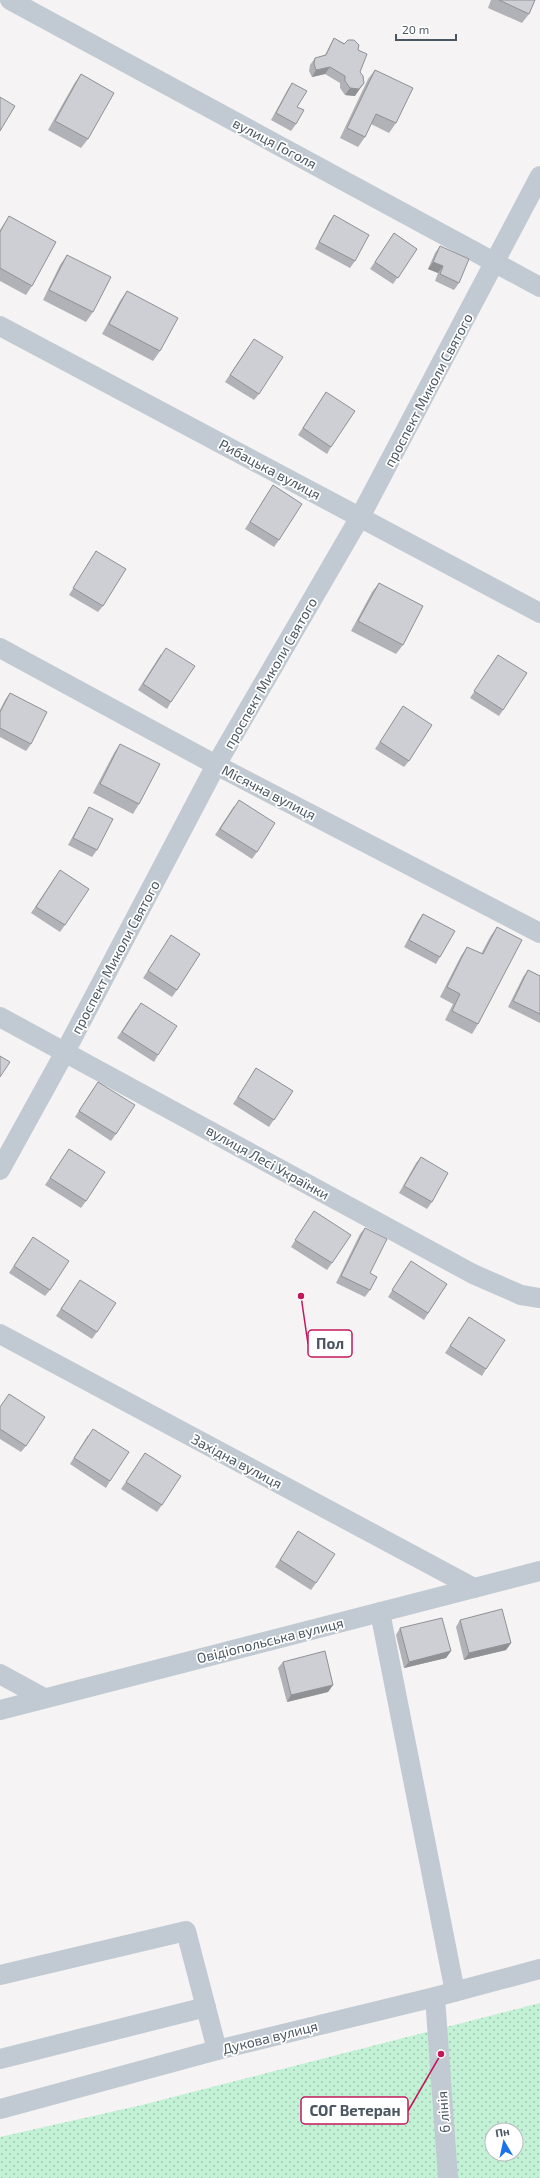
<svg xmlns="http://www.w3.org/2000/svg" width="540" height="2178" font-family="'Exo 2',sans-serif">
  <defs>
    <pattern id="grass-dots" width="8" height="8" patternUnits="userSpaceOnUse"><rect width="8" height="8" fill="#c3f1d5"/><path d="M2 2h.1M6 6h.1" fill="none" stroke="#a0c6b0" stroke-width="1.8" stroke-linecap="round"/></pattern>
  </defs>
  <rect width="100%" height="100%" fill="#f5f3f3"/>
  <path fill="url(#grass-dots)" fill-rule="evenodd" d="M540,2003V2178H0V2137L142,2105ZM492,2130H516V2154H492Z"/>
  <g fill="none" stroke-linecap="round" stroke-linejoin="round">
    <g stroke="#c1cad2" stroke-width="20">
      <polyline points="10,0 540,287"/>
      <polyline points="0,326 540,613"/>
      <polyline points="0,648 216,765 540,933"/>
      <polyline points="0,1017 473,1274 521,1295 540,1298"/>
      <polyline points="0,1170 65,1052 216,765 360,517 540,176"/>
      <polyline points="0,1334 474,1588"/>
      <polyline points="380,1612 455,1992"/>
      <polyline points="0,1674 44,1698"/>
      <polyline points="0,1710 540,1571"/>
      <polyline points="0,1975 186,1931 217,2050"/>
      <polyline points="435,1997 448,2178"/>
      <polyline points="0,2059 206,2007"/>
      <polyline points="0,2109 217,2050 435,1997 540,1969"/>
    </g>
  </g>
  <g fill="#b0b2b7">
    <polygon points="491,0 535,0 529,14 522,23 488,8"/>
    <polygon points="334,38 358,50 360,72 355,96 345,95 340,88 340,83 325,74 312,77 309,71 310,65 315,58 325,55 330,45"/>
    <polygon points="375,70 396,123 389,133 371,124 365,137 358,147 340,138 368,79"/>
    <polygon points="81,74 88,139 81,148 48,130 74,84"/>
    <polygon points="292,83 297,107 296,124 291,131 271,120 288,89"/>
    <polygon points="334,215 355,261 350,268 315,249 329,222"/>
    <polygon points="9,216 32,286 26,295 0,281 0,230"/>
    <polygon points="394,233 417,249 393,284 370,269"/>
    <polygon points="440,246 459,283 454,290 435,281 438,273 428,269 435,253"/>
    <polygon points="67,255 93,312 86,322 43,300 60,265"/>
    <polygon points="127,291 160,351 153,361 102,334 120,301"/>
    <polygon points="249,346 259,394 254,400 225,382"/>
    <polygon points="326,392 331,447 327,454 298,435"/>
    <polygon points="273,485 279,540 274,547 245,529"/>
    <polygon points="96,551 103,606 98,612 69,595"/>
    <polygon points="379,583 403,645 396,654 351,631 372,592"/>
    <polygon points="161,654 171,702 167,709 138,690"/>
    <polygon points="498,655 503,710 499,716 470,698"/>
    <polygon points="10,693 31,744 26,751 0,737 0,710 5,700"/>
    <polygon points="399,713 409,761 404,767 375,749"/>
    <polygon points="120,744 139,804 133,814 93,793 114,753"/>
    <polygon points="234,806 257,852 252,859 215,835"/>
    <polygon points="89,807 97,850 92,857 68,845 85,814"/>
    <polygon points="55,877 65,925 60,932 31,913"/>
    <polygon points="423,914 440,957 436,964 404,947 418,921"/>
    <polygon points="497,927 478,1024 472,1034 445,1020 453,1004 440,997 461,956 467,947 481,954 490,937"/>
    <polygon points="167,942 177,990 172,997 143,978"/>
    <polygon points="528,970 540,976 540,1023 508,1007 523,977"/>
    <polygon points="136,1009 158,1055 154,1062 117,1038"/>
    <polygon points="256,1068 293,1091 269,1127 233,1104"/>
    <polygon points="93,1089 116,1134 111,1141 75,1117"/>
    <polygon points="69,1149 86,1201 81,1208 45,1185"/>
    <polygon points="421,1157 432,1202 427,1209 399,1193 416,1163"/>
    <polygon points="309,1218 332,1263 327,1270 291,1247"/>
    <polygon points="365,1228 370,1273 370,1290 365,1297 336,1283 360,1234"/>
    <polygon points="28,1244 50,1290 45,1296 9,1273"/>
    <polygon points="406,1268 447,1284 424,1320 388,1297"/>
    <polygon points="75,1287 97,1332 92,1339 56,1316"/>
    <polygon points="469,1317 486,1369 482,1376 445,1353"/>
    <polygon points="0,1406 26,1446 21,1452 0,1439"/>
    <polygon points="88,1435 110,1481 106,1488 70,1464"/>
    <polygon points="145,1453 162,1505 157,1512 121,1489"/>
    <polygon points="298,1531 316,1583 311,1590 275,1567"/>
    <polygon points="460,1620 511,1643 506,1650 464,1660 456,1627"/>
    <polygon points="400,1628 451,1651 446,1658 404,1668 396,1635"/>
    <polygon points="283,1662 333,1685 328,1692 287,1702 278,1668"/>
  </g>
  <g fill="#909195">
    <polygon points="330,67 325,74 312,77 316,70"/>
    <polygon points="364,83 355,96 345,95 350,88"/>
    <polygon points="433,262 443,266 438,273 428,269"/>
    <polygon points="511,1643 506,1650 464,1660 469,1653"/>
    <polygon points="451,1651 446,1658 404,1668 409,1662"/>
    <polygon points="333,1685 328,1692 287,1702 291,1695"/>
  </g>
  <g fill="#cdcfd5" stroke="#909195">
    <polygon points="499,0 535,0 529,14"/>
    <polygon points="334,38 344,44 348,40 354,40 359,45 358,50 367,54 360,72 363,76 364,83 359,89 350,88 345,81 345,76 330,67 316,70 314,64 315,58 326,55"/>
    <polygon points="375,70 413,88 396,123 376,114 365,137 347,128"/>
    <polygon points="81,74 114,93 88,139 55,121"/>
    <polygon points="292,83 307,91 297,107 304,110 296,124 276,113"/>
    <polygon points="0,97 15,106 0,131"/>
    <polygon points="334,215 369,235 355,261 319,242"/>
    <polygon points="9,216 56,242 32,286 0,268 0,232"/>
    <polygon points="394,233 417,249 398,278 375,262"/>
    <polygon points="440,246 469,259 459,283 440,274 443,266 433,262"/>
    <polygon points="67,255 111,277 93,312 49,290"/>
    <polygon points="127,291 178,318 160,351 109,324"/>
    <polygon points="254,339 283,357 259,394 230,375"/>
    <polygon points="326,392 355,411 331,447 303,428"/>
    <polygon points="273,485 302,504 279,540 250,522"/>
    <polygon points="96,551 126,569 103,606 73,588"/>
    <polygon points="379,583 423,606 403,645 358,621"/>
    <polygon points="166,648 195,666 171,702 143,684"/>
    <polygon points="498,655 527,673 503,710 474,691"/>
    <polygon points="10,693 47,712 31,744 0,728 0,712"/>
    <polygon points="403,706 432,725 409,761 380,742"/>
    <polygon points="120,744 160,764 139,804 100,784"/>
    <polygon points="239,800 275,823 257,852 220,829"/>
    <polygon points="89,807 113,819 97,850 73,838"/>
    <polygon points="60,870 89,889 65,925 36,907"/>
    <polygon points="423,914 455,931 440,957 409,940"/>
    <polygon points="497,927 522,940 478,1024 452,1011 460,994 447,987 467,947 483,954"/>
    <polygon points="171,935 200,954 177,990 148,971"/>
    <polygon points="528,970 540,976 540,1014 513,1001"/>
    <polygon points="141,1003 177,1026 158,1055 122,1032"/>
    <polygon points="0,1056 10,1062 0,1077"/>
    <polygon points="256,1068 293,1091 274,1120 238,1097"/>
    <polygon points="98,1082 135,1105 116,1134 79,1111"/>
    <polygon points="69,1149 105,1172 86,1201 50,1178"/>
    <polygon points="421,1157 448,1173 432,1202 404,1186"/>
    <polygon points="314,1211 351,1235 332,1263 295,1240"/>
    <polygon points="365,1228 387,1239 370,1273 377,1277 370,1290 341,1276"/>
    <polygon points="33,1237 69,1261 50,1290 14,1266"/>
    <polygon points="411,1261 447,1284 428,1313 392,1290"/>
    <polygon points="80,1280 116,1303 97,1332 61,1309"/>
    <polygon points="469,1317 505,1340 486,1369 450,1346"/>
    <polygon points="9,1394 45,1417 26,1446 0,1429 0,1407"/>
    <polygon points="93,1429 129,1452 110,1481 74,1458"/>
    <polygon points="145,1453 181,1476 162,1505 126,1482"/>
    <polygon points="298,1531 335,1554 316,1583 280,1560"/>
    <polygon points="502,1609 511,1643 469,1653 460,1620"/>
    <polygon points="442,1618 451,1651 409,1662 400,1628"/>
    <polygon points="325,1651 333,1685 291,1695 283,1662"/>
  </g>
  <g text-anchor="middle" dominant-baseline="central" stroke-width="3.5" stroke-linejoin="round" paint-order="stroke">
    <g font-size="14" fill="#4a5661" stroke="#fff">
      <text transform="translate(275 143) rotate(28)">вулиця Гоголя</text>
      <text transform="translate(428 390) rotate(-62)">проспект Миколи Святого</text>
      <text transform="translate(270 469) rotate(28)">Рибацька вулиця</text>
      <text transform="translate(270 673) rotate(-60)">проспект Миколи Святого</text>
      <text transform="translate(269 792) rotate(27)">Місячна вулиця</text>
      <text transform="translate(115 957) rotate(-62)">проспект Миколи Святого</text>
      <text transform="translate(268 1162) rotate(29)">вулиця Лесі Українки</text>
      <text transform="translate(237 1461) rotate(28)">Західна вулиця</text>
      <text transform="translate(270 1640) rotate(-14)">Овідіопольська вулиця</text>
      <text transform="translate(270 2037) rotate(-14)">Дукова вулиця</text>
      <text transform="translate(443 2112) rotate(-94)">6 лінія</text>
    </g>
  </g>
  <path fill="none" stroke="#c2185b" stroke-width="1.5" d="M301 1296L308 1344M441 2054L408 2111"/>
  <g fill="#c2185b" stroke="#fff" stroke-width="1.5">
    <circle cx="301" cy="1296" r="4"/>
    <circle cx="441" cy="2054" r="4"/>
  </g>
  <g fill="#fff" stroke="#c2185b" stroke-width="1.5">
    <rect x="308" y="1330" width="44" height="27" rx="4"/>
    <rect x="301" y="2097" width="107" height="27" rx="4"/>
  </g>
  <g font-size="15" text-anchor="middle" font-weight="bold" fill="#4a5661">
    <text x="330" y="1349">Пол</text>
    <text x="355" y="2116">СОГ Ветеран</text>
  </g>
  <g transform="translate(504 2142) rotate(351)"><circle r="19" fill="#ffffff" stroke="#b7bbc0"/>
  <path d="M0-3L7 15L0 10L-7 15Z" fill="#1a73e8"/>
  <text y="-6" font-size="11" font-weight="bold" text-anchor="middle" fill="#4a5661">Пн</text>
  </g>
  <path d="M396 34v6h60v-6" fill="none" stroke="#4a5661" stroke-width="2"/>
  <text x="402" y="34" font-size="12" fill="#4a5661" stroke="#ffffff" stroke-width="3" paint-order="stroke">20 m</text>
</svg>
